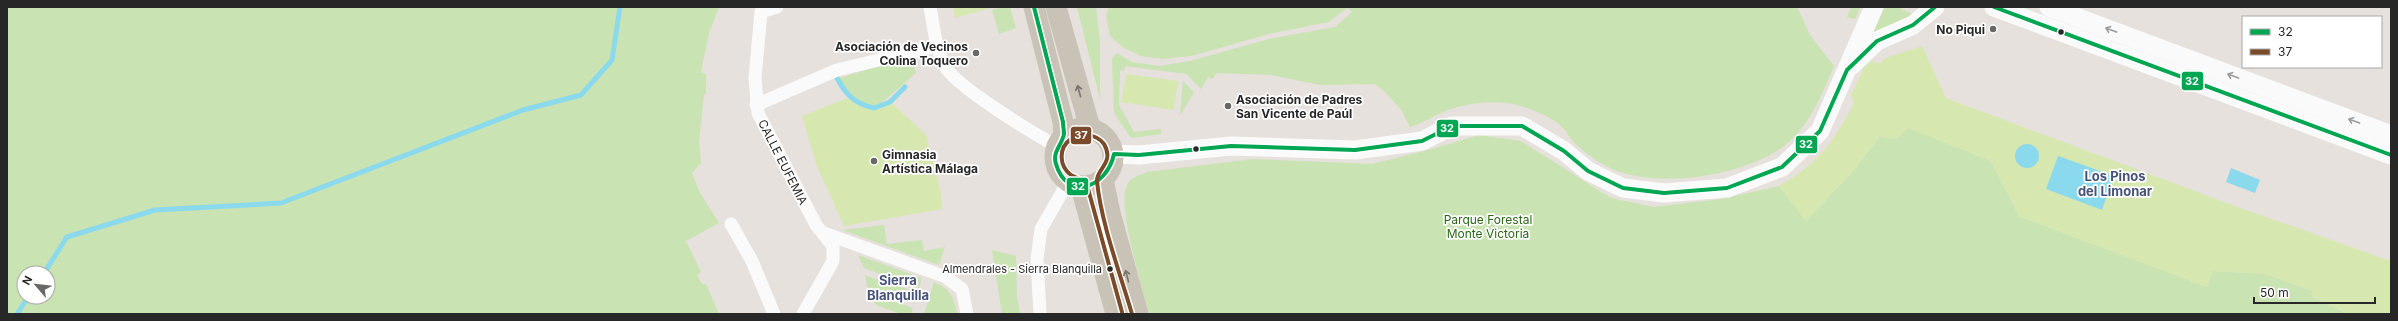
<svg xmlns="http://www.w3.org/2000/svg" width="2398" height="321" font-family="Inter,sans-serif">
  <rect width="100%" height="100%" fill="#e6e1dc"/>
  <g fill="#c9e3b3" fill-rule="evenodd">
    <path d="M7,7H719L709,33L701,72L706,74V94H704L699,142L701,163L692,173L700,193L719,223L686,241L701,272L697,275L702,284H706L719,314H7ZM24,273H48V297H24Z"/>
    <polygon points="1003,7 1010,7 1016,28 999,34 992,10"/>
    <polygon points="1077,7 1096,7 1100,40 1100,99"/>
    <path d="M1109,7H1797L1810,35L1834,66C1823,92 1811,122 1790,141C1751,176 1655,191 1608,167C1595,160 1582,151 1572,140C1568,136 1567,131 1563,128C1552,117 1532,109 1517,105C1496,99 1463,103 1443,112C1432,117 1421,124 1410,127L1402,111L1385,92L1375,84L1320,85L1271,75L1216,73L1213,79L1208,77L1201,89L1186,74L1125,66L1124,71L1120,70L1119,105L1134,132L1161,129V134L1131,138L1114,113L1112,58L1117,53L1132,62L1159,66L1190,61L1269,39L1335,27L1352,12L1347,8L1329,22L1269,34L1191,56L1162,59L1141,56L1124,48L1110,36L1106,15Z"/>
    <polygon points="1851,7 1860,8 1855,19 1847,17"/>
    <polygon points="1885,7 1897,7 1917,16 1865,39"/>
    <path d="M911,59L916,73L879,105C870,107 852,100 846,93C843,89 842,82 840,78L884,64Z"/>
    <polygon points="1183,81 1194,92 1180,116"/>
    <path d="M1908,127L1991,161L2019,216L2207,287L2213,271L2265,274L2312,291L2313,297L2348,314H1149C1142,287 1119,212 1126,188C1129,177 1139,176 1147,172L1253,159L1372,164L1428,150L1479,135L1521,141L1611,198L1654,207L1721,199L1779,186L1806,221L1854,170L1880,136C1893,141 1899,139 1908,127Z"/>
    <polygon points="884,225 887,244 922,240 924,251 945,247 939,265 842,230"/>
    <polygon points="992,250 1016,256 1017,297 1020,314 1002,314"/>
    <polygon points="858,255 922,278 919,288 900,281 898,286 918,293 915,303 871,287 868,289 865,275 886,283 888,277 864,268"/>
    <path d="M934,282C950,289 954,297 957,314H924Z"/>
    <polygon points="874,295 913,308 911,314 901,314 876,305 872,297"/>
  </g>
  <g fill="#d6e8b0">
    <polygon points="953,7 994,7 955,18"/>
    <path d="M1922,46L1946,98L2243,209L2391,261V314H2348L2312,296V291L2265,274L2213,271L2207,287L2019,216L1991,161L1908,128C1899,139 1893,141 1880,136L1854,170L1806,221L1779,186C1819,163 1833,143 1854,103L1851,95L1865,66L1871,61L1879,64L1885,58Z"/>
    <polygon points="1126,74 1178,81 1174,110 1121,102"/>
    <path d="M847,98C861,108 876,115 892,103L926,135L941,193L942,209L844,226L816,164L802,116Z"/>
  </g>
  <g fill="#8bd9ec">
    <circle cx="2027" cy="156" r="12"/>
    <polygon points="2058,156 2114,176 2102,210 2046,189"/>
    <polygon points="2231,168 2260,180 2255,193 2226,182"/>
  </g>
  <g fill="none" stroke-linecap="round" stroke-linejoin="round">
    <g stroke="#8bd9ec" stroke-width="5">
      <path d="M837,78C846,95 855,104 874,108L890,102L905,87"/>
      <polyline points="44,273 67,237 155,210 281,203 523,110 581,95 612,60 620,7"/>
      <polyline points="17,314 28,297"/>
    </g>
    <g stroke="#fbfafa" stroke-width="13">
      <polyline points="777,7 761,12 755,78 758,113 816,225 833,246 833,261 803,314"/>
      <path d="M930,7C934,27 935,48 945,66C954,85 1035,135 1057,146"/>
      <polyline points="756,105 837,70 937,46"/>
      <polyline points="731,224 752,261 774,314"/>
      <polyline points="824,233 946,277 962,289 967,314"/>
      <polyline points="1040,314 1037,259 1041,229 1068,182"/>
    </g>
    <g stroke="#fbfafa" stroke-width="19">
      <polyline points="1994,7 2391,155"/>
      <polyline points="2049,7 2391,135"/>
      <polyline points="1851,66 1877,41 1913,25 1935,7"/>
      <polyline points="1114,154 1139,155 1231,146 1355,150 1422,141 1452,126 1522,126 1564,151 1588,171 1623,188 1664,193 1727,188 1782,167 1820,131 1874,7"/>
    </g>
    <g stroke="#c9c2b6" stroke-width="21">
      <polyline points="1034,7 1063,122 1064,136"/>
      <polyline points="1056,7 1090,128"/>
      <circle cx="1084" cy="157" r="29"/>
      <polyline points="1103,179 1110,213 1138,314"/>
      <polyline points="1081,187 1116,314"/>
    </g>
    <g stroke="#fff" stroke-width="7">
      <g id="bus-1">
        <path d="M1034,7L1063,122C1063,126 1064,130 1064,134C1062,145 1052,152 1056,164C1067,202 1107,188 1114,154L1139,155L1231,146L1355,150L1422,141L1452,126H1522L1564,151L1588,171L1623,188L1664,193L1727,188L1782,167L1820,131L1847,70L1877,41L1913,25L1935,7"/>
        <polyline points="1994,7 2391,155"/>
      </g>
    </g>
    <g stroke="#fff" stroke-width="7">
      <path id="bus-2" d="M1122,312L1087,185C1083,180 1077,178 1071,175C1059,166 1058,148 1071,139C1080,132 1097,134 1104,144C1115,163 1096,169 1097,181C1101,223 1120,273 1132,314"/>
    </g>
    <use href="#bus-1" stroke="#00a651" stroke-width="4"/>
    <use href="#bus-2" stroke="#7a4b2a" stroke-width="4"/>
  </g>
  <defs><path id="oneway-shaft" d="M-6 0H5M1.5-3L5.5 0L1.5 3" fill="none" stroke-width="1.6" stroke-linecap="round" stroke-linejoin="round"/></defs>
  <g stroke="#9c9b9b">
    <use href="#oneway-shaft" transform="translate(2111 30) rotate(-160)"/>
    <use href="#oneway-shaft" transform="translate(2233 76) rotate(-160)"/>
    <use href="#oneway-shaft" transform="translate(2354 121) rotate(-160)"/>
  </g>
  <g stroke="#78746e">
    <use href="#oneway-shaft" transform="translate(1079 91) rotate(-105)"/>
    <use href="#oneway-shaft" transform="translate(1127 276) rotate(-105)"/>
  </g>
  <g fill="#6a6866" stroke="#fff" stroke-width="1.5">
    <circle cx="1993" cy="29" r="4"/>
    <circle cx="976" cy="53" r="4"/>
    <circle cx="1228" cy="106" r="4"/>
    <circle cx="874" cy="161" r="4"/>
  </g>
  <g fill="#272727" stroke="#fff" stroke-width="1.5">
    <circle cx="2061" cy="32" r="3.5"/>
    <circle cx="1196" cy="149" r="3.5"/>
    <circle cx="1110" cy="269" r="3.5"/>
  </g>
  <g text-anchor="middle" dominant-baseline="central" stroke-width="3.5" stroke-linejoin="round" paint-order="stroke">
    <g font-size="11" fill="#272727" stroke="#fff" text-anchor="end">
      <text x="1102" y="269">Almendrales - Sierra Blanquilla</text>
    </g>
    <g font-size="12" font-weight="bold" fill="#272727" stroke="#fff" text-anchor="end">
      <text x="1985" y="29">No Piqui</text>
      <text x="968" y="46">Asociación de Vecinos<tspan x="968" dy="14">Colina Toquero</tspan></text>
      <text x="1236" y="99" text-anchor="start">Asociación de Padres<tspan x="1236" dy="14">San Vicente de Paúl</tspan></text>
      <text x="882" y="154" text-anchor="start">Gimnasia<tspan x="882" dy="14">Artística Málaga</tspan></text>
    </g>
    <g font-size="12" fill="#272727" stroke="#fff">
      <text transform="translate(783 162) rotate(63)">CALLE EUFEMIA</text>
    </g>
    <g font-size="12" fill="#2b6516" stroke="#fff">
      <text x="1488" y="219">Parque Forestal<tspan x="1488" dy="14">Monte Victoria</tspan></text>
    </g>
    <g font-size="13" font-weight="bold" fill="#465279" stroke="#fff">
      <text x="2115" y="176">Los Pinos<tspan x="2115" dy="15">del Limonar</tspan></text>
      <text x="898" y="280">Sierra<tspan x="898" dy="15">Blanquilla</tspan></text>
    </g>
  </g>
  <g stroke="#fff" stroke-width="1.5">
    <rect x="2181" y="71" width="23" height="20" rx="4" fill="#00a651"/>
    <rect x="1436" y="119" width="23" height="19" rx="4" fill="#00a651"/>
    <rect x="1070" y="126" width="22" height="19" rx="4" fill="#7a4b2a"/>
    <rect x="1795" y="135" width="23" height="19" rx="4" fill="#00a651"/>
    <rect x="1066" y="177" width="23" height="19" rx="4" fill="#00a651"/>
  </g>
  <g font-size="11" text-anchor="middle" font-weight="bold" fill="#fff">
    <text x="2192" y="85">32</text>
    <text x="1447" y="132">32</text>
    <text x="1081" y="139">37</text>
    <text x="1806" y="148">32</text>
    <text x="1078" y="190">32</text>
  </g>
  <rect width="2398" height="321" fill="none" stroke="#272727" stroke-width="16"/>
  <rect x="2242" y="16" width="140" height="52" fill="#ffffff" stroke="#a9a9a9"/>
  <rect x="2250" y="29" width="20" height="6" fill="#00a651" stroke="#a9a9a9"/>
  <text x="2278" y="36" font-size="12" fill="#272727">32</text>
  <rect x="2250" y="49" width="20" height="6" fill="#7a4b2a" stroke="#a9a9a9"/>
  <text x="2278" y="56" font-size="12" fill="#272727">37</text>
  <g transform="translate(36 285) rotate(298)"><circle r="19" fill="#ffffff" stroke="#a9a9a9"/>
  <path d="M0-3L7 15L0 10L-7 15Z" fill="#6a6866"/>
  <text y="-6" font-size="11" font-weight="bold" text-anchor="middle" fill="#272727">N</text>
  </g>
  <path d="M2254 297v6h121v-6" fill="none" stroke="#272727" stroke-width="2"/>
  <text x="2260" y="297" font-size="12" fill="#272727" stroke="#ffffff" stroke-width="3" paint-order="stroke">50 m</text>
</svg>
